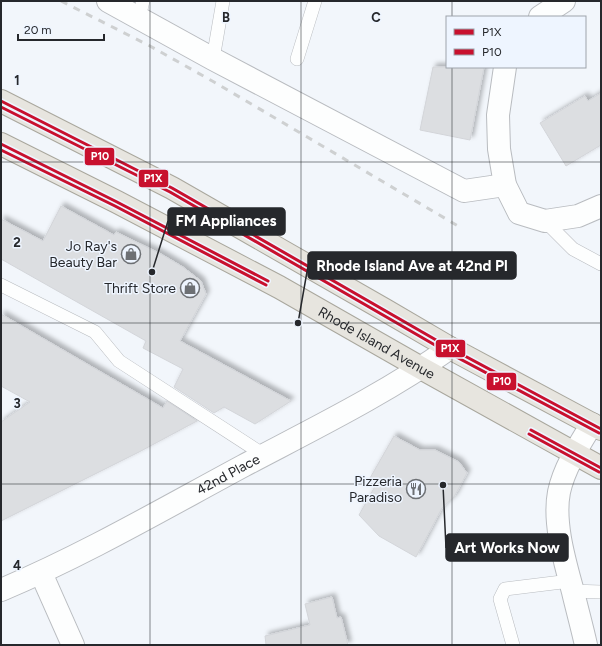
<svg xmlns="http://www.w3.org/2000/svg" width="602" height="646" font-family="Figtree,sans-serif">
  <defs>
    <filter id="shadow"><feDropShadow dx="3.5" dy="-3.5" stdDeviation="2" flood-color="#0004"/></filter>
  </defs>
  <rect width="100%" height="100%" fill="#f2f6fb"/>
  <g fill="#dcdee1" stroke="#d3d5d9" filter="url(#shadow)">
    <polygon points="433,67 484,67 470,140 420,130"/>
    <polygon points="601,93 601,145 566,166 540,123 585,96 588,101"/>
    <polygon points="61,206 114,235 116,232 161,254 183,267 201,281 206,294 180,341 291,401 255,424 224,407 214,413 174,387 183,369 143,348 146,341 1,259 1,219 43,241"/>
    <polygon points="1,314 163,408 167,401 197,421 139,452 1,521 1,422 30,402 1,386"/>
    <polygon points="394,436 420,450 435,450 459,462 467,473 454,497 442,508 416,557 379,536 359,515 378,481 370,478"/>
    <polygon points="332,597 337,618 341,617 348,645 266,645 265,636 310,625 305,604"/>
  </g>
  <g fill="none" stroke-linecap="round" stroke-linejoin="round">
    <g stroke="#b9bcc0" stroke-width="14">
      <g id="service">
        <polyline points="139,18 143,1"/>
        <polyline points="213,59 223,1"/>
        <polyline points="297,59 315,1"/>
        <polyline points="545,221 573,249 601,264"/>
        <polyline points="1,285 95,332 119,361 264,455"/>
        <polyline points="572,591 601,592"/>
        <polyline points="513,645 500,599 505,589 570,581"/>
      </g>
    </g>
    <g stroke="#b9bcc0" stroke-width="24">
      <g id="minor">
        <polyline points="108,1 213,59 464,191 505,185"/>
        <polyline points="540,17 564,1"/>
        <polyline points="505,67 498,115 499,149 505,185 519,213 545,221 578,216 601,206"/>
        <polyline points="41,573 73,645"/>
        <path id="s1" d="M1,590C84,555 163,509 243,466C313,429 385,394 450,348"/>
      </g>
    </g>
    <g stroke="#b9bcc0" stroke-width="24">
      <path id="tertiary" d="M586,645C582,627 577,609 573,592C565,562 553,523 559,492C564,468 579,445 592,424"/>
    </g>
    <g stroke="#a9a79d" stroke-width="24">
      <g id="primary">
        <polyline points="1,101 172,188 385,310 450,348 601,429"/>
        <path id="s2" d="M1,144L117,202L279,287L421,368L601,468"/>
      </g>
    </g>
    <use href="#service" stroke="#fdfefe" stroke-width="13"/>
    <use href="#minor" stroke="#fdfefe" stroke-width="22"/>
    <use href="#tertiary" stroke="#fdfefe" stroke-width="22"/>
    <use href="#primary" stroke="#e7e5df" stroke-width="22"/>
    <polyline stroke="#ced0d1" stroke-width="3" stroke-dasharray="7 7" stroke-linecap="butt" points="61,1 150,46 214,82 458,226"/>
    <g stroke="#eef5ff" stroke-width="6">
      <g id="bus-1">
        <polyline points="1,101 172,188 450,348 601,429"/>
        <polyline points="1,144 117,202 268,281"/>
        <polyline points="531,430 601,468"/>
      </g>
    </g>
    <g stroke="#eef5ff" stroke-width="6">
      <g id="bus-2">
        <polyline points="1,107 170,192 447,352 599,433"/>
        <polyline points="1,150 115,206 266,285"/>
        <polyline points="529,434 599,472"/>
      </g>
    </g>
    <use href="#bus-1" stroke="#c8102e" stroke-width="3"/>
    <use href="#bus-2" stroke="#c8102e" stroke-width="3"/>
  </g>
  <path fill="none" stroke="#26282c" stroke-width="1" stroke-opacity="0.55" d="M150,1V645M301,1V645M452,1V17M452,67V645M1,162H601M1,323H601M1,484H601"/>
  <defs>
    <g id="shop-ring" transform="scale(1)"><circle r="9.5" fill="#eef5ff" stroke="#6d7074" stroke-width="1.5"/><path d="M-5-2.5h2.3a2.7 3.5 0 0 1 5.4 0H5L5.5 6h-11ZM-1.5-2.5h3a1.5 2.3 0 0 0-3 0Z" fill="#6d7074"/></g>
    <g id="restaurant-ring" transform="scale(1)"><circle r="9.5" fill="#eef5ff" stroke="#6d7074" stroke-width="1.5"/><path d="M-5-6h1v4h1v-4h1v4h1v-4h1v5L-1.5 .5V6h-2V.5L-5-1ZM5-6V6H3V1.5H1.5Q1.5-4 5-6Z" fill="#6d7074"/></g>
  </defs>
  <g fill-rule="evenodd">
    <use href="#shop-ring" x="131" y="254"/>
    <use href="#shop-ring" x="190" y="288"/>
    <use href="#restaurant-ring" x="416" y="489"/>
  </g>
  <g text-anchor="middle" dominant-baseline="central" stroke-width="3" stroke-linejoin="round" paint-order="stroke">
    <g font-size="14" fill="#26282c" stroke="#eef5ff" text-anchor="end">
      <text x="117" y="246">Jo Ray's<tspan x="117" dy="16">Beauty Bar</tspan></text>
      <text x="176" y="288">Thrift Store</text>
      <text x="402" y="481">Pizzeria<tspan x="402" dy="16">Paradiso</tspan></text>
    </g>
    <g font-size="14" fill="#26282c" stroke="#eef5ff">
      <text stroke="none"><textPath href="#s2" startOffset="425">Rhode Island Avenue</textPath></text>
      <text stroke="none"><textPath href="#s1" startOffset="255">42nd Place</textPath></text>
    </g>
  </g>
  <g font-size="13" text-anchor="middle" font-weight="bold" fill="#26282c" stroke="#eef5ff" stroke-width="3" stroke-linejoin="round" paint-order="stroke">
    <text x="226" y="22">B</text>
    <text x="376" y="22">C</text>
    <text x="17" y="85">1</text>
    <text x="17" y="247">2</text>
    <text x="17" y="408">3</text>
    <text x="17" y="570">4</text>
  </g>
  <path fill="none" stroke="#26282c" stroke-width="1.5" d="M152 272L168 221M298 323L308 266M443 485L446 548"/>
  <g fill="#26282c" stroke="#eef5ff" stroke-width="1.5">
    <circle cx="152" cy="272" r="4"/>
    <circle cx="298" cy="323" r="4"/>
    <circle cx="443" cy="485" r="4"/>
  </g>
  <g fill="#26282c" stroke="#26282c" stroke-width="1.5">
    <rect x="168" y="208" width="117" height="27" rx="4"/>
    <rect x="308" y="252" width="208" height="27" rx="4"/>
    <rect x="446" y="534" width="122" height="27" rx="4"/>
  </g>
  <g font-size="15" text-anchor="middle" font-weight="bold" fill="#fff">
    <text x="226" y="226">FM Appliances</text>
    <text x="412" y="271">Rhode Island Ave at 42nd Pl</text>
    <text x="507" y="553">Art Works Now</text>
  </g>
  <g stroke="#eef5ff" stroke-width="1.5">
    <rect x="84" y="147" width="31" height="19" rx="4" fill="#c8102e"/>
    <rect x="138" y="169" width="31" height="19" rx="4" fill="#c8102e"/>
    <rect x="435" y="339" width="31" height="19" rx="4" fill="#c8102e"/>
    <rect x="486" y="372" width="31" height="19" rx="4" fill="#c8102e"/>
  </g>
  <g font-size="11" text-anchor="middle" font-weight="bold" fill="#fff">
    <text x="100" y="160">P10</text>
    <text x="153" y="182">P1X</text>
    <text x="450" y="352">P1X</text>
    <text x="502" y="385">P10</text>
  </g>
  <rect width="602" height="646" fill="none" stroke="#26282c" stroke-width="4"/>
  <rect x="446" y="16" width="140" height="52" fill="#eef5ff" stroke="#9ea3ab"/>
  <rect x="454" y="29" width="20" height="6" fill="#c8102e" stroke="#9ea3ab"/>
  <text x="482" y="36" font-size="12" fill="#26282c">P1X</text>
  <rect x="454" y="49" width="20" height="6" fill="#c8102e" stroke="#9ea3ab"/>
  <text x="482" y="56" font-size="12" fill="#26282c">P10</text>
  <path d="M18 34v6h86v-6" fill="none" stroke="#26282c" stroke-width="2"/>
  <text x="24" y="34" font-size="12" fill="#26282c" stroke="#eef5ff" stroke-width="3" paint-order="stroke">20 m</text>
</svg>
